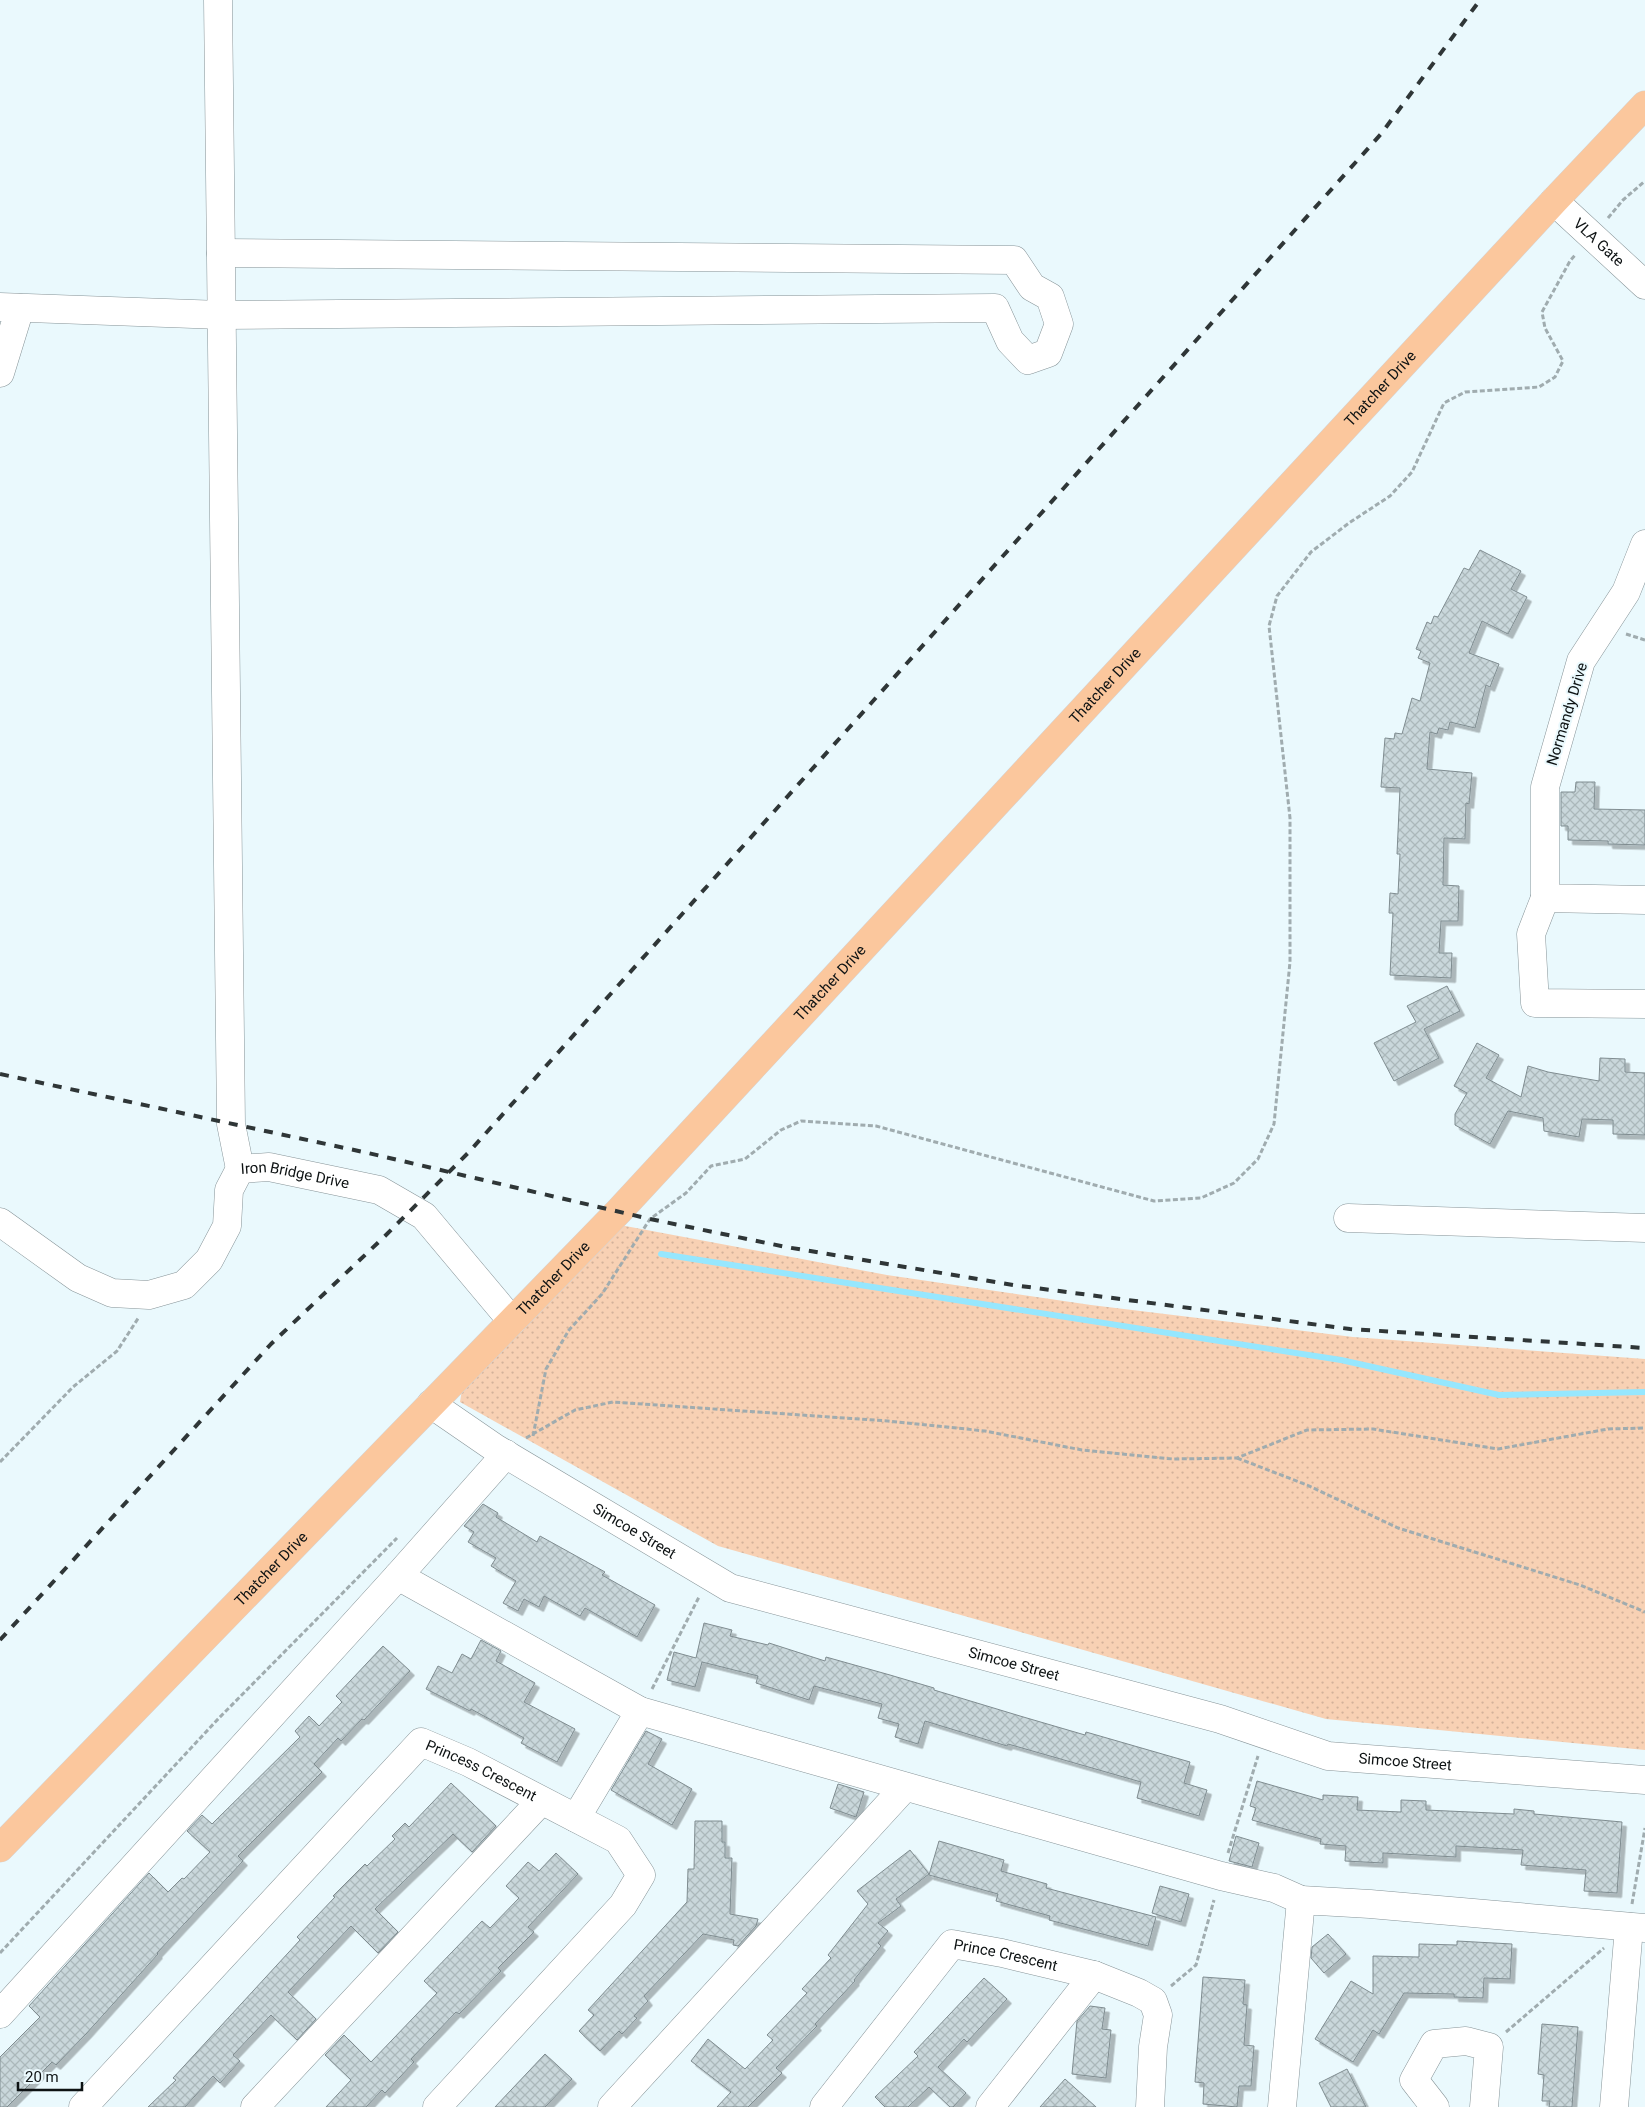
<svg xmlns="http://www.w3.org/2000/svg" width="1645" height="2107" font-family="Roboto,sans-serif">
  <defs>
    <pattern id="grass-dots" width="8" height="8" patternUnits="userSpaceOnUse" patternTransform="scale(1.25)"><rect width="8" height="8" fill="#f8d1b4"/><path d="M2 2h.1M6 6h.1" fill="none" stroke="#d3b29a" stroke-width="1.8" stroke-linecap="round"/></pattern>
    <pattern id="building-cross-hatch" width="8" height="8" patternUnits="userSpaceOnUse" patternTransform="scale(1.25)"><rect width="8" height="8" fill="#c9d7db"/><path d="M0 0l8 8M0 8l8-8" fill="none" stroke="#abb8bb"/></pattern>
    <filter id="shadow"><feDropShadow dx="4.5" dy="4.5" stdDeviation="0" flood-color="#0004"/></filter>
  </defs>
  <rect width="100%" height="100%" fill="#eaf9fd"/>
  <polygon fill="url(#grass-dots)" points="620,1225 887,1275 1091,1305 1353,1337 1645,1359 1645,1750 1326,1719 718,1546 460,1402 463,1383"/>
  <g fill="none" stroke-linecap="round" stroke-linejoin="round">
    <polyline stroke="#96e7fe" stroke-width="6" points="661,1254 1341,1360 1499,1395 1645,1392"/>
  </g>
  <g fill="url(#building-cross-hatch)" stroke="#7f8c90" filter="url(#shadow)">
    <polygon points="1480,550 1521,571 1511,589 1527,597 1508,634 1482,621 1469,653 1499,664 1490,687 1486,685 1475,728 1450,722 1448,730 1439,728 1437,734 1430,732 1427,769 1472,773 1469,804 1466,803 1465,839 1444,838 1443,885 1459,886 1458,921 1441,921 1439,953 1452,953 1451,978 1390,975 1393,913 1389,913 1390,893 1398,894 1400,854 1397,854 1400,788 1381,787 1385,738 1394,739 1395,733 1402,734 1412,698 1420,701 1430,663 1418,658 1421,651 1416,649 1427,622 1431,624 1434,616 1438,617 1464,568 1469,570"/>
    <polygon points="1576,782 1595,782 1594,809 1645,810 1645,845 1608,844 1608,841 1568,840 1568,826 1561,826 1561,792 1575,792"/>
    <polygon points="1447,986 1460,1011 1424,1029 1439,1058 1394,1081 1374,1043 1416,1022 1407,1006"/>
    <polygon points="1477,1043 1499,1055 1486,1078 1521,1097 1528,1066 1548,1072 1599,1081 1600,1058 1625,1059 1625,1072 1645,1073 1645,1135 1613,1134 1613,1120 1582,1119 1579,1137 1544,1131 1543,1118 1508,1111 1490,1144 1455,1125 1455,1114 1467,1093 1454,1086"/>
    <polygon points="483,1504 498,1513 496,1517 537,1542 540,1536 605,1572 602,1575 655,1605 637,1637 585,1608 580,1616 544,1596 539,1607 524,1599 518,1611 503,1603 516,1581 491,1566 496,1558 468,1542 474,1532 464,1526"/>
    <polygon points="704,1623 732,1630 730,1636 768,1645 769,1643 825,1661 826,1657 890,1675 934,1688 934,1690 1020,1716 1085,1735 1086,1732 1190,1762 1184,1783 1207,1790 1199,1816 1137,1798 1141,1782 1008,1744 1007,1746 925,1721 918,1744 895,1737 899,1724 878,1718 882,1704 814,1686 809,1700 756,1683 758,1676 702,1662 695,1687 667,1680 674,1652 696,1658"/>
    <polygon points="481,1640 501,1651 496,1661 535,1683 524,1702 575,1729 557,1762 521,1743 524,1738 471,1709 470,1711 426,1689 438,1666 452,1673 462,1654 471,1659"/>
    <polygon points="383,1646 410,1671 364,1720 362,1719 341,1741 338,1738 314,1764 322,1772 238,1856 243,1861 157,1953 158,1954 86,2034 56,2065 52,2062 7,2107 0,2107 0,2057 40,2017 29,2006 149,1873 168,1892 182,1878 184,1879 210,1852 187,1831 202,1815 212,1824 300,1737 295,1731 309,1716 319,1726 342,1702 336,1696"/>
    <polygon points="646,1731 662,1739 648,1764 692,1789 672,1825 611,1790"/>
    <polygon points="1257,1781 1323,1800 1323,1795 1358,1797 1357,1810 1401,1812 1401,1800 1426,1801 1426,1810 1514,1814 1514,1809 1534,1811 1534,1814 1622,1822 1617,1893 1584,1891 1586,1870 1521,1865 1523,1850 1456,1846 1456,1857 1383,1853 1383,1863 1345,1861 1346,1846 1320,1844 1321,1839 1252,1820 1256,1808 1250,1806"/>
    <polygon points="451,1783 496,1826 472,1852 453,1834 375,1909 398,1932 378,1953 351,1926 288,1992 316,2019 297,2040 271,2015 233,2055 240,2061 220,2083 213,2076 185,2107 148,2107 176,2080 173,2078 300,1940 297,1937 335,1897 333,1896 365,1864 367,1866 395,1839 392,1836 405,1823 409,1827"/>
    <polygon points="838,1784 864,1792 856,1817 830,1808"/>
    <polygon points="695,1821 722,1821 722,1842 725,1842 725,1858 732,1858 730,1914 758,1919 756,1926 738,1946 733,1945 734,1940 703,1934 644,1996 648,2001 634,2016 637,2018 622,2034 619,2031 600,2051 579,2031 594,2015 588,2010 687,1902 688,1869 694,1869"/>
    <polygon points="1236,1836 1259,1843 1252,1867 1229,1861"/>
    <polygon points="939,1841 1004,1860 1001,1871 1047,1884 1046,1888 1156,1917 1148,1946 1049,1920 1050,1916 996,1901 998,1894 929,1875"/>
    <polygon points="910,1850 929,1874 896,1899 901,1906 878,1923 888,1931 878,1943 881,1946 854,1980 855,1981 815,2024 817,2026 776,2068 782,2073 748,2107 717,2107 731,2092 691,2061 708,2039 745,2069 773,2040 767,2035 807,1993 802,1989 831,1958 828,1955 868,1904 857,1891"/>
    <polygon points="556,1853 578,1874 528,1927 534,1932 498,1968 501,1971 459,2014 456,2012 411,2059 414,2062 385,2093 382,2090 366,2107 326,2107 351,2080 325,2055 344,2035 371,2062 437,1993 424,1981 482,1921 490,1928 519,1898 506,1886 528,1862 539,1871"/>
    <polygon points="1160,1886 1189,1894 1181,1922 1152,1913"/>
    <polygon points="1328,1934 1346,1954 1324,1973 1311,1958 1312,1947"/>
    <polygon points="1457,1941 1512,1944 1510,1979 1484,1978 1483,1998 1454,1997 1454,1994 1404,1993 1379,2034 1373,2030 1353,2062 1315,2039 1351,1981 1373,1994 1373,1956 1419,1957 1419,1944 1457,1945"/>
    <polygon points="1203,1977 1245,1980 1243,2004 1247,2005 1244,2045 1254,2046 1251,2086 1239,2086 1237,2107 1203,2104 1204,2083 1195,2082"/>
    <polygon points="984,1978 1007,1999 967,2042 964,2039 938,2067 966,2093 953,2107 950,2107 929,2087 908,2107 885,2107 875,2097 918,2056 914,2052"/>
    <polygon points="1090,2006 1105,2008 1102,2029 1111,2030 1106,2078 1072,2074 1077,2021"/>
    <polygon points="1542,2024 1578,2027 1572,2107 1549,2107 1550,2101 1542,2101 1544,2075 1538,2074"/>
    <polygon points="545,2054 572,2079 545,2107 495,2107"/>
    <polygon points="1347,2069 1366,2107 1331,2107 1319,2083"/>
    <polygon points="1065,2079 1096,2107 1040,2107"/>
  </g>
  <g fill="none" stroke-linecap="round" stroke-linejoin="round">
    <g stroke="#879498" stroke-width="29">
      <g id="minor">
        <polyline points="218,0 231,1124 240,1169"/>
        <path id="s1" d="M1554,201L1645,285"/>
        <polyline points="0,307 221,315 995,308 1010,341 1028,360 1048,353 1059,324 1050,297 1032,287 1014,260 221,253"/>
        <polyline points="0,373 20,308"/>
        <polyline points="1645,544 1626,592 1581,661 1545,787 1545,898 1645,900"/>
        <polyline points="1545,898 1531,934 1535,1003 1645,1004"/>
        <polyline points="1348,1218 1645,1228"/>
        <path id="s2" d="M0,1222L78,1278L112,1293L149,1295L184,1285L209,1260L227,1226L229,1190L240,1169L269,1167L379,1190L424,1216L512,1321"/>
        <path id="s3" d="M431,1404L495,1448L730,1588L1220,1719L1328,1756L1645,1780"/>
        <polyline points="398,1576 640,1711 1221,1876 1274,1888 1301,1900"/>
        <polyline points="576,1818 640,1711"/>
        <polyline points="0,2014 398,1576 506,1454"/>
        <path id="s4" d="M83,2107L421,1742L468,1762L618,1840L641,1875L623,1905L437,2107"/>
        <polyline points="255,2107 541,1801"/>
        <polyline points="612,2107 905,1787"/>
        <path id="s5" d="M824,2107L952,1944L1002,1953L1094,1975L1139,1993L1153,2001L1158,2015L1153,2047L1150,2107"/>
        <polyline points="990,2107 1094,1975"/>
        <polyline points="1282,2107 1301,1900 1370,1904 1645,1928"/>
        <polyline points="1435,2107 1414,2080 1434,2044 1466,2041 1489,2047 1484,2107"/>
        <polyline points="1614,2107 1629,1927"/>
      </g>
    </g>
    <g stroke="#d3d4d5" stroke-width="29">
      <g id="major">
        <path id="s6" d="M0,1848L619,1211L1554,201L1645,105"/>
      </g>
    </g>
    <g stroke="#a0acaf" stroke-width="3" stroke-dasharray="5 2.5" stroke-linecap="butt">
      <polyline points="1608,218 1623,200 1645,181"/>
      <polyline points="1626,634 1645,640"/>
      <polyline points="533,1436 546,1369 569,1330 602,1294 650,1219 686,1193 711,1166 745,1159 781,1130 801,1121 876,1126 1154,1201 1201,1198 1234,1183 1258,1159 1274,1124 1290,962 1290,818 1269,626 1277,596 1311,552 1349,523 1390,496 1412,472 1444,403 1465,392 1539,387 1555,377 1563,361 1545,328 1542,312 1570,261 1576,254"/>
      <polyline points="526,1438 575,1410 613,1402 888,1421 985,1431 1082,1450 1173,1459 1237,1458 1307,1430 1373,1429 1498,1449 1608,1429 1645,1428"/>
      <polyline points="1237,1458 1307,1485 1398,1528 1580,1585 1645,1612"/>
      <polyline points="0,1462 73,1387 117,1351 139,1317"/>
      <polyline points="652,1689 699,1597"/>
      <polyline points="1228,1853 1258,1756"/>
      <polyline points="1632,1904 1645,1828"/>
      <polyline points="0,1953 219,1718 397,1538"/>
      <polyline points="1171,1986 1196,1965 1214,1900"/>
      <polyline points="1506,2032 1604,1948"/>
    </g>
    <use href="#minor" stroke="#fff" stroke-width="28"/>
    <use href="#major" stroke="#fbc79d" stroke-width="28"/>
    <g stroke="#2f3637" stroke-width="4" stroke-dasharray="9 9" stroke-linecap="butt">
      <polyline points="0,1074 368,1153 650,1219 786,1247 1013,1285 1350,1329 1645,1348"/>
      <polyline points="0,1640 271,1344 384,1237 469,1152 1381,134 1480,0"/>
    </g>
  </g>
  <g text-anchor="middle" dominant-baseline="central" stroke-width="4" stroke-linejoin="round" paint-order="stroke">
    <g font-size="15" fill="#0d1213" stroke="#eaf9fd">
      <text stroke="none"><textPath href="#s1" startOffset="61">VLA Gate</textPath></text>
      <text stroke="none"><textPath href="#s6" startOffset="2009">Thatcher Drive</textPath></text>
      <text stroke="none"><textPath href="#s6" startOffset="1604">Thatcher Drive</textPath></text>
      <text transform="translate(1567 714) rotate(-73)">Normandy Drive</text>
      <text stroke="none"><textPath href="#s6" startOffset="1199">Thatcher Drive</textPath></text>
      <text stroke="none"><textPath href="#s2" startOffset="396">Iron Bridge Drive</textPath></text>
      <text stroke="none"><textPath href="#s6" startOffset="794">Thatcher Drive</textPath></text>
      <text stroke="none"><textPath href="#s3" startOffset="240">Simcoe Street</textPath></text>
      <text stroke="none"><textPath href="#s6" startOffset="389">Thatcher Drive</textPath></text>
      <text stroke="none"><textPath href="#s3" startOffset="645">Simcoe Street</textPath></text>
      <text stroke="none"><textPath href="#s3" startOffset="1050">Simcoe Street</textPath></text>
      <text stroke="none"><textPath href="#s4" startOffset="564">Princess Crescent</textPath></text>
      <text stroke="none"><textPath href="#s5" startOffset="262">Prince Crescent</textPath></text>
    </g>
  </g>
  <path d="M18 2082v8h64v-8" fill="none" stroke="#0d1213" stroke-width="2.5"/>
  <text x="25" y="2082" font-size="15" fill="#0d1213" stroke="#eaf9fd" stroke-width="4" paint-order="stroke">20 m</text>
</svg>
